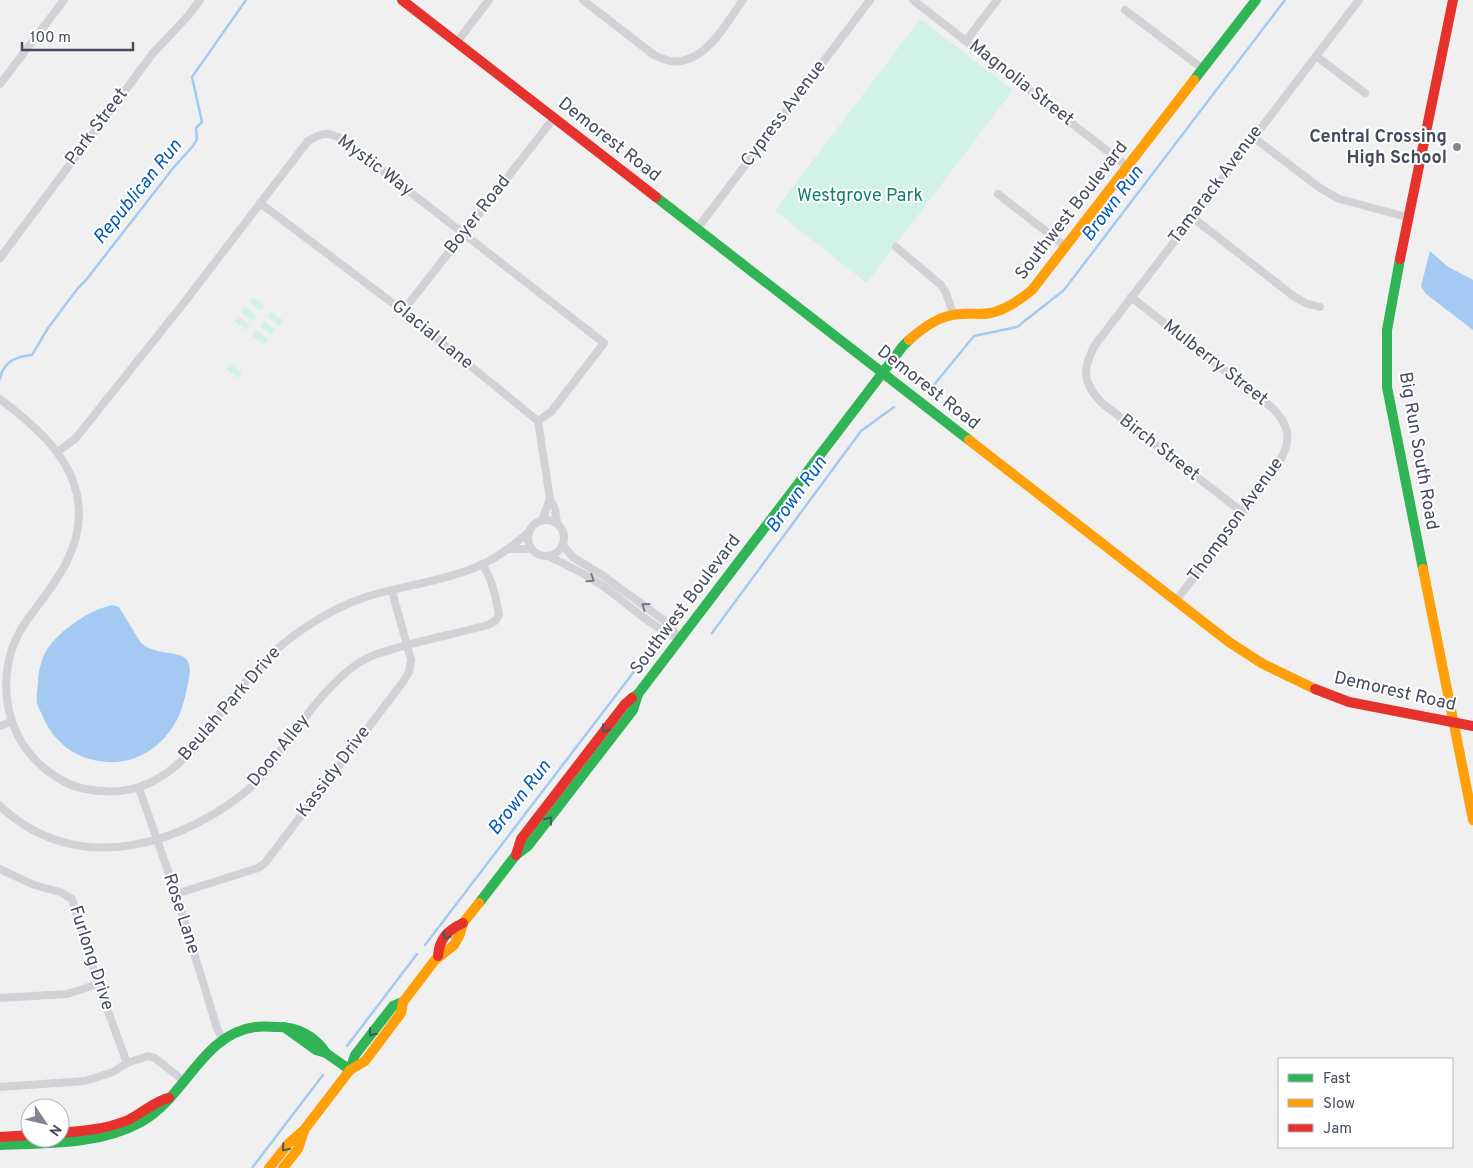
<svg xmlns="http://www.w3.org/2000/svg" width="1473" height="1168" font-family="Overpass,sans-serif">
  <rect width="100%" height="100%" fill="#f1f0f0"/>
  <g fill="#d2f2e8">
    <polygon points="920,19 1013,90 867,283 775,211"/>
    <polygon points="253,297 265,306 260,311 249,302"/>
    <polygon points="245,306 257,316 253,321 241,312"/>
    <polygon points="271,311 283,320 279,326 267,316"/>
    <polygon points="238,316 250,325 246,330 234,321"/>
    <polygon points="264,321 275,330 271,335 260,326"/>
    <polygon points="256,330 268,339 264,345 252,336"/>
    <polygon points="230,364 242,373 238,378 226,369"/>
  </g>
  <g fill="#a4caf3">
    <polygon points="1430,251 1447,266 1473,280 1473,330 1426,294 1421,286"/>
    <path d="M113,605L119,607L141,643C164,662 198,641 188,683C186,693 184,703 180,713C172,734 152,754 129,760C93,768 58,752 43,717C41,712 38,707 37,703C36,695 38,687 38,680C39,669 42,656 48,648C55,638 63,631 73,624C85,615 98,608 113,605Z"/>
  </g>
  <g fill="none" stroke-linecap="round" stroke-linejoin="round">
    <g stroke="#a4caf3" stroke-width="2.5">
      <path d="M0,379C3,362 17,356 32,355L48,328L78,288L86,280L174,167L193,146L197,139L196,128L202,122L192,77L246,0"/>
      <polyline points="933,386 974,336 1017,327 1064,290 1285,0"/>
      <polyline points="712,633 861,431 894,407"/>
      <polyline points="425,945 636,669"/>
      <polyline points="347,1046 417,954"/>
      <polyline points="252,1168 323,1075"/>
    </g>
    <g stroke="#d1d1d6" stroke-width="8">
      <path d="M583,0L654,55C662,59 672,63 681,61C710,56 727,22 743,0"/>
      <polyline points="913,0 1128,167"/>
      <polyline points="1125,10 1203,69"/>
      <polyline points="966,41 997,0"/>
      <polyline points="457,42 489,0"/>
      <polyline points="1316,56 1365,93"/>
      <polyline points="0,84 64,0"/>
      <polyline points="1253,137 1320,188 1339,199 1407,217"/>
      <polyline points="998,194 1066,247"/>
      <polyline points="260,203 403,311 538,421 550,499 555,509 557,523"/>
      <polyline points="1192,217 1292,295 1305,303 1320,307"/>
      <polyline points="697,229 870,0"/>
      <polyline points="896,247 941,285 946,293 953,314"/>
      <polyline points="0,258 130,84 153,53 188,16 200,0"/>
      <path d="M1131,297L1270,406C1292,426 1292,442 1277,466L1176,601"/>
      <polyline points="403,311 554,118"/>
      <path d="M0,399C37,428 77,460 79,511C80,557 49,589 25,623C1,659 0,706 22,743C35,763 57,782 81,788C109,794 134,793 159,778C186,762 203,736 221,712C245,681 270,651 303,629C322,616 344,604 366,597C401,586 440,582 474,568C495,560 512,546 529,532"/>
      <path d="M57,452L75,439L183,304L308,141C322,133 328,131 342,139L604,343L551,412L538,421"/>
      <path d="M1242,512L1102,403C1082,383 1082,369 1095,345L1359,0"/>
      <circle cx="546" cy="538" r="18"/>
      <polyline points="542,520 550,499"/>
      <polyline points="563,546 574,558 602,575 669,624 680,639"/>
      <polyline points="509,549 532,549"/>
      <path d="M548,556C567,565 585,574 603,586C628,604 651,627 680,639"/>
      <polyline points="0,726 10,722"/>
      <polyline points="139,788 176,894 217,1028 222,1039"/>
      <path d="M0,806C77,879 185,846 256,783C285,747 319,690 357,664C371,654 390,650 407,645C434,638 461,632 488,625L495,621L499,615C496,598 492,578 482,564"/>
      <polyline points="0,869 34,885 60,892 72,899 98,984 127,1063"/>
      <polyline points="176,894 258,868 265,863 403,682 409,672 411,660 392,591"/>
      <polyline points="0,998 67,994 98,984"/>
      <polyline points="0,1087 85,1081 113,1072 127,1063 148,1056 155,1058 185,1082"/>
    </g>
    <g stroke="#30b455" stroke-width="10">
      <polyline points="1194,80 1256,0"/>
      <polyline points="656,197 969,440"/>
      <polyline points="1400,259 1387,330 1387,387 1423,569"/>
      <polyline points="632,698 638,694 903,346 909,340"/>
      <polyline points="479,903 516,855 528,846 633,710 638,694"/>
      <polyline points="284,1027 316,1050 326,1053 350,1070"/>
      <polyline points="350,1070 355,1055 393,1006 403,1002"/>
      <path d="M0,1145C47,1143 99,1145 141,1122C185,1098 202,1034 255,1027C263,1026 271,1027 278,1027C298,1027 315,1036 326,1053"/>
    </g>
    <g stroke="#ff9f0a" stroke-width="10">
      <path d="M909,340C924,327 940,315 960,314C971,313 981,315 991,313C1007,309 1020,300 1032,290L1194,80"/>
      <polyline points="969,440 1229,642 1263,664 1315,689"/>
      <polyline points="1423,569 1473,820"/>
      <polyline points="269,1168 289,1143 304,1130 350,1070 365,1061 401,1013 403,1002 435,960 454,945 460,934 463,923 479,903"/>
      <polyline points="283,1168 298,1149 304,1131"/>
    </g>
    <g stroke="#e5322d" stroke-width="10">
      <polyline points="402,0 656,197"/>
      <polyline points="1400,259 1453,0"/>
      <polyline points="1315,689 1349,702 1473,726"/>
      <polyline points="516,855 521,839 625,704 632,698"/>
      <path d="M438,956C439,939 448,930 463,923"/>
      <path d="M60,1133C83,1131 107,1129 128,1120C141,1114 156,1100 169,1098"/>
      <polyline points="0,1137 30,1135"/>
    </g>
  </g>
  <defs><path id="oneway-chevron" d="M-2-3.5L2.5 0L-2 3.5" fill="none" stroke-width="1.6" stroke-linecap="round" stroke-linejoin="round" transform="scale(1.25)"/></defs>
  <g stroke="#767a88">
    <use href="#oneway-chevron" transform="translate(591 579) rotate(33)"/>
    <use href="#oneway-chevron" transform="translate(645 606) rotate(-144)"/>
  </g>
  <g stroke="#425b5d">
    <use href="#oneway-chevron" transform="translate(605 729) rotate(128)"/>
    <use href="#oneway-chevron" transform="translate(549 820) rotate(-52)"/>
    <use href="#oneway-chevron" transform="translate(446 936) rotate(127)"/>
    <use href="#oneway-chevron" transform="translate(372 1033) rotate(127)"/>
    <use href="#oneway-chevron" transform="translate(285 1148) rotate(130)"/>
  </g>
  <circle fill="#818591" stroke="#fff" stroke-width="2" cx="1457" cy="147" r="5"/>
  <g text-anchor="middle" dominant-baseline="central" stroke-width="4" stroke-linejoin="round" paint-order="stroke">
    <g font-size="18" fill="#454b5e" stroke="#fff">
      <text transform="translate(1021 83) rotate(38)">Magnolia Street</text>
      <text transform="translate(784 114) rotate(-53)">Cypress Avenue</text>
      <text transform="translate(97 127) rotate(-53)">Park Street</text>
      <text transform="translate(609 140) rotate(38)">Demorest Road</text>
      <text transform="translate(375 166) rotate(37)">Mystic Way</text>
      <text transform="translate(1216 185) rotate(-53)">Tamarack Avenue</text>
      <text transform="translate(1072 211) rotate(-52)">Southwest Boulevard</text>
      <text transform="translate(478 215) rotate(-52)">Boyer Road</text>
      <text transform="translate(432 335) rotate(39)">Glacial Lane</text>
      <text transform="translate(1215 363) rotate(38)">Mulberry Street</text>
      <text transform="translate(928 388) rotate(38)">Demorest Road</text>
      <text transform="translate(1159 448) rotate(38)">Birch Street</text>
      <text transform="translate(1418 451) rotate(80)">Big Run South Road</text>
      <text transform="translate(1236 520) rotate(-54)">Thompson Avenue</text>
      <text transform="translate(686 605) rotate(-53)">Southwest Boulevard</text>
      <text transform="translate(1395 692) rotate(13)">Demorest Road</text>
      <text transform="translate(230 704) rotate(-49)">Beulah Park Drive</text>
      <text transform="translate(279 751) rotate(-51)">Doon Alley</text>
      <text transform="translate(334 772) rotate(-53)">Kassidy Drive</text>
      <text transform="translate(181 914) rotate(72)">Rose Lane</text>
      <text transform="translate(91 958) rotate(72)">Furlong Drive</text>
    </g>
    <g font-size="18" font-weight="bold" fill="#454b5e" stroke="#fff" text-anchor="end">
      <text x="1447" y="137">Central Crossing<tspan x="1447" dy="21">High School</tspan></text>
    </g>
    <g font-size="18" fill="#0f816a" stroke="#fff">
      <text x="860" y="196">Westgrove Park</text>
    </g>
    <g font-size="19" font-style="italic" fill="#005ab7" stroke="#fff">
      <text transform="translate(138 192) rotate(-51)">Republican Run</text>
      <text transform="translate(1113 204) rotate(-53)">Brown Run</text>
      <text transform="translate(797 495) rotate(-54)">Brown Run</text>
      <text transform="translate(520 798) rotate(-52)">Brown Run</text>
    </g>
  </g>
  <rect x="1278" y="1058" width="175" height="90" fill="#ffffff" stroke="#b5b7bf"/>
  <rect x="1288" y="1074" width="25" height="8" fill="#30b455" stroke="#b5b7bf"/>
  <text x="1323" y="1083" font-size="15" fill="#454b5e">Fast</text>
  <rect x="1288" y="1099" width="25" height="8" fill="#ff9f0a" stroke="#b5b7bf"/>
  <text x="1323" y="1108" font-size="15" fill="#454b5e">Slow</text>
  <rect x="1288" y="1124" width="25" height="8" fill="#e5322d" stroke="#b5b7bf"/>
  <text x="1323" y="1133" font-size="15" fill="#454b5e">Jam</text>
  <g transform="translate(45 1123) rotate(125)"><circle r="24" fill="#ffffff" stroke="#b5b7bf"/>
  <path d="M0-4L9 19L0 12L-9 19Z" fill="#818591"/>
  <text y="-8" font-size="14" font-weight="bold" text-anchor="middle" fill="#454b5e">N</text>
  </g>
  <path d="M22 42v8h111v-8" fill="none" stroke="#454b5e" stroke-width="2.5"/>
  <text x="30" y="42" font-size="15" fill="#454b5e" stroke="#ffffff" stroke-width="4" paint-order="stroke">100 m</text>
</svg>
